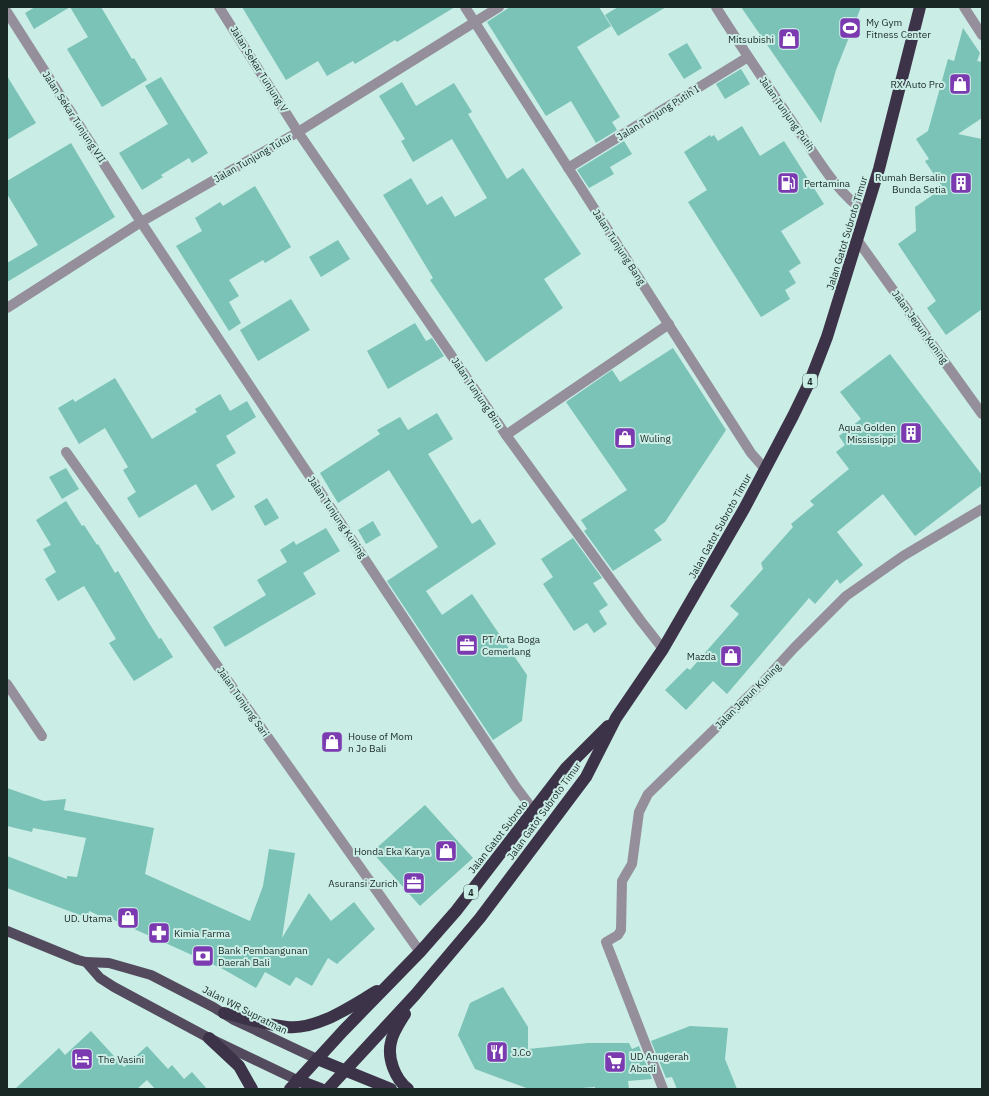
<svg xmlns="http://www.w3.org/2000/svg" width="989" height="1096" font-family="'IBM Plex Sans',sans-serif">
  <rect width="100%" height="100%" fill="#caede6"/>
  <g fill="#7ac3b6">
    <polygon points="35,7 101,7 132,59 134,58 147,80 102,107 67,49 88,37 70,7 34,29 25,13"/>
    <polygon points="242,7 455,7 397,42 395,40 355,64 353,61 327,76 318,61 286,80"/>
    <polygon points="510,7 599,7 611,26 577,47 620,117 612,122 617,130 596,143 571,101 546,116 487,22"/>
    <polygon points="618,7 666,7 618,36 605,15"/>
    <polygon points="741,7 861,7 836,70 821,123"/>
    <polygon points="963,28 980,53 977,61 982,62 982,118 958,134 982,139 982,309 946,335 927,308 936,301 898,244 916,231 915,207 943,188 925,161 929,159 916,139 928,131 948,59 954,61"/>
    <polygon points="687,43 702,68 684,79 668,54"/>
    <polygon points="741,69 750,84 725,99 716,84"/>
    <polygon points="7,76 36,123 7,140"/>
    <polygon points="161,77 208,153 192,163 189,158 161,175 163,177 142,190 119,153 168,124 145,86"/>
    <polygon points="402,82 416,106 454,83 472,112 468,114 507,179 523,168 581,254 544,279 563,308 486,362 430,280 433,278 383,195 411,178 427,205 442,196 455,217 487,198 452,139 413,162 401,141 405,139 379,96"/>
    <polygon points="742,126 760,156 784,141 824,204 781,231 801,263 789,271 796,283 785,290 790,299 761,317 688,202 707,190 684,152 710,135 711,137 714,135 718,141"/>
    <polygon points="624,141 632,154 610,167 614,174 589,188 577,170"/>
    <polygon points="71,143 115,217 7,282 7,263 38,245 7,194 7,181"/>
    <polygon points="255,186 291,247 265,263 263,260 229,280 239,296 229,302 241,323 229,331 176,246 202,231 195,218 220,202 223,206"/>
    <polygon points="338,240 350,259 321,277 309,257"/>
    <polygon points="291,299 310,330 258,361 240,330"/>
    <polygon points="415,323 426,341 432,338 444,356 388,389 367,351"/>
    <polygon points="673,348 726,430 665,522 654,530 662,540 613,571 584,531 587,529 581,520 627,490 566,402 612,370 620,382"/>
    <polygon points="890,354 982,475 982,485 915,536 883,494 837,532 863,565 840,584 837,579 815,604 809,598 727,694 713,681 686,710 665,690 687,668 690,670 739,614 730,606 763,569 761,563 793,527 791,524 814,505 810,501 849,469 836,452 845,445 839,436 861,419 840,392"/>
    <polygon points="115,378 152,439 197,412 195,409 220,394 230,411 247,401 256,417 226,436 236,453 216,465 235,497 212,511 196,484 139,518 127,498 136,492 123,470 128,467 105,428 79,444 58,408 73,399 75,402"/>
    <polygon points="437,413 453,439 428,454 472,524 480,519 496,544 426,591 442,615 472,594 527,675 522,721 493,740 387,581 438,547 389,470 338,503 320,473 380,434 377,430 400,417 408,430"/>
    <polygon points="66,468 79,489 62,499 49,477"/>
    <polygon points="267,498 279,518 265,526 254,506"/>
    <polygon points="66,501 82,526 84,525 97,545 98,544 115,573 118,571 147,620 159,639 161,638 173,657 134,681 109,643 116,639 84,586 58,601 45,579 56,572 43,549 51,545 36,520"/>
    <polygon points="373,521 381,535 366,544 358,530"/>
    <polygon points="326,528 340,551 303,573 316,594 225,647 213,627 266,595 257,580 287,562 280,550 294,541 296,545"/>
    <polygon points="573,538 602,578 593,583 608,605 599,611 607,624 594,633 587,623 574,631 543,584 553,577 541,559"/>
    <polygon points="7,788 44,801 66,799 64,810 154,828 145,874 250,921 263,886 269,849 295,853 282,938 309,893 331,921 354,902 375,929 337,964 328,958 312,986 296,977 290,986 265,972 256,988 223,969 112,919 111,921 89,911 88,918 7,888 7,856 67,879 67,876 77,877 86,838 33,828 32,832 7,826"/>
    <polygon points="425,805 473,858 420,906 372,852"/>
    <polygon points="503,987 528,1027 528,1049 588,1043 629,1043 632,1049 639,1046 652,1079 628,1081 629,1089 595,1089 595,1087 569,1089 529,1089 475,1069 458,1035 470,1003"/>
    <polygon points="690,1026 728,1028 725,1059 737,1089 677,1089 672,1077 666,1078 651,1041"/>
    <polygon points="91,1031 124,1067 147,1046 168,1069 172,1065 184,1079 192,1072 207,1089 155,1089 147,1080 137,1089 15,1089 59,1048 65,1055"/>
  </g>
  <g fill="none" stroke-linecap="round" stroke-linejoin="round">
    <g stroke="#948f9a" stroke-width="10">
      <polyline points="219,7 298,132 506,435 641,621 663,649"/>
      <polyline points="465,7 751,453 765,469"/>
      <path d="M716,7C744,52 774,95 804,139C820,163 841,197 866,212"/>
      <polyline points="964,7 982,35"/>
      <polyline points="7,12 141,222 516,787 534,811"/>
      <polyline points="568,168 748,57"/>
      <polyline points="858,241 982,414"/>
      <polyline points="7,308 141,222 298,132 499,7"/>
      <polyline points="506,435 669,324"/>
      <polyline points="66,452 420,952"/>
      <polyline points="7,684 42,736"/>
      <polyline points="663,1089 606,942 618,935 621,930 622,881 632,864 639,812 648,794 764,681 794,648 846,596 903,556 982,509"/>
    </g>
    <g stroke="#534b5d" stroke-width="10">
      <polyline points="7,931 78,960 86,962 109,963 151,975 213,1007 234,1020 317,1059"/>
      <polyline points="86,962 100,978 114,987 209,1038 297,1080"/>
    </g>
    <g stroke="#3d3348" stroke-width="12">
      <path d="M224,1013C245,1018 266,1025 287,1027C318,1030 351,1006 377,991"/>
      <path d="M405,1014C400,1022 393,1032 391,1042C387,1058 395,1079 408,1089"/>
      <polyline points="209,1038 239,1066 252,1089"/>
      <polyline points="317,1059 391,1089"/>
      <polyline points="297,1080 321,1089"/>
      <polyline points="290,1089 343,1031 420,952 456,911 566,768 608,726"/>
      <polyline points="328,1089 415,995 480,918 586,777 616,718 663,649 744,509 793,416 810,381 827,337 879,169 920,7"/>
    </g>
  </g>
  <defs>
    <g id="stadium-square" transform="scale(1.15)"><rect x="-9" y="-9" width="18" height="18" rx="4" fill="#7b3aaf" stroke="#caede6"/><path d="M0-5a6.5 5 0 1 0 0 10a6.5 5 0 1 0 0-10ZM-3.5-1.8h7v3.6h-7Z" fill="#fff"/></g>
    <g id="shop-square" transform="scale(1.15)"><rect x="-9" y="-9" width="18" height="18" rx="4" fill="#7b3aaf" stroke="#caede6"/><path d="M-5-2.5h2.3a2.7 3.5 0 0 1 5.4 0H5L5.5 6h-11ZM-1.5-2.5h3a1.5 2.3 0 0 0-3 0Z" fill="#fff"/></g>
    <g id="fuel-square" transform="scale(1.15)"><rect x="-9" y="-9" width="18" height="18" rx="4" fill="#7b3aaf" stroke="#caede6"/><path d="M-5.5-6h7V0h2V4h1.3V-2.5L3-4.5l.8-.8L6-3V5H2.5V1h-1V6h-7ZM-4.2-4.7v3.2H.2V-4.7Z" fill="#fff"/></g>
    <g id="building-square" transform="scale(1.15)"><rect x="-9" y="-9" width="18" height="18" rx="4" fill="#7b3aaf" stroke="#caede6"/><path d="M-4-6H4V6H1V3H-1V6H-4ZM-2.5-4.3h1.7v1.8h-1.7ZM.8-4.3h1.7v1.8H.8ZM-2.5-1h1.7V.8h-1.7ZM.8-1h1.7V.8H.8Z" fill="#fff"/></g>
    <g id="office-square" transform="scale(1.15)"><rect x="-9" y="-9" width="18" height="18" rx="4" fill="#7b3aaf" stroke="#caede6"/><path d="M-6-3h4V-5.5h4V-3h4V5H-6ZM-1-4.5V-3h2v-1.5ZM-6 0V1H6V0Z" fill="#fff"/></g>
    <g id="pharmacy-square" transform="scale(1.15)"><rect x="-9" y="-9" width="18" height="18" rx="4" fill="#7b3aaf" stroke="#caede6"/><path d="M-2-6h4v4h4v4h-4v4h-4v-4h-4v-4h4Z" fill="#fff"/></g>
    <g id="bank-square" transform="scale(1.15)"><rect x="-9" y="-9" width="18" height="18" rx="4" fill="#7b3aaf" stroke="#caede6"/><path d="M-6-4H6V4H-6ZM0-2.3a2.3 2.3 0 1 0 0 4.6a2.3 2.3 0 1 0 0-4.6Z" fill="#fff"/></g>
    <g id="restaurant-square" transform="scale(1.15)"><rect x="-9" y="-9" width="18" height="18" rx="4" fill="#7b3aaf" stroke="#caede6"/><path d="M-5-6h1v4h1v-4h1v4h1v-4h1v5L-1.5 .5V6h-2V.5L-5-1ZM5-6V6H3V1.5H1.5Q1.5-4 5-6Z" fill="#fff"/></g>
    <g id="hotel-square" transform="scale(1.15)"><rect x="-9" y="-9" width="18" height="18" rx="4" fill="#7b3aaf" stroke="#caede6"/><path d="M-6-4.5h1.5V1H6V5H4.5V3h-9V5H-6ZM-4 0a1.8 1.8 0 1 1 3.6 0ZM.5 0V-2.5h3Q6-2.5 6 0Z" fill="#fff"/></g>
    <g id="supermarket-square" transform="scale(1.15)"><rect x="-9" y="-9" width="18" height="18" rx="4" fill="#7b3aaf" stroke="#caede6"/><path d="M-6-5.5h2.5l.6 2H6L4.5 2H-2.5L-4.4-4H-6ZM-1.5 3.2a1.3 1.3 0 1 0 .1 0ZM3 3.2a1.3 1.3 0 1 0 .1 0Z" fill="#fff"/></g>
  </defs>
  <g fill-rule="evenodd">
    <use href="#stadium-square" x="850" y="28"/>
    <use href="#shop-square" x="789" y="39"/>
    <use href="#shop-square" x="960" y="84"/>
    <use href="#fuel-square" x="788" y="183"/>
    <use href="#building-square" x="961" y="183"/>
    <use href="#building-square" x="911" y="433"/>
    <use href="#shop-square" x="625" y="438"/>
    <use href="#office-square" x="467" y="645"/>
    <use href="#shop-square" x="731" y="656"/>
    <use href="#shop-square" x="332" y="742"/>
    <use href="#shop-square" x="446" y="851"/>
    <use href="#office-square" x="414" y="883"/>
    <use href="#shop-square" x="128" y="918"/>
    <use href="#pharmacy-square" x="159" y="933"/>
    <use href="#bank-square" x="203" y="956"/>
    <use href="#restaurant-square" x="497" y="1052"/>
    <use href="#hotel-square" x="82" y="1059"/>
    <use href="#supermarket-square" x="615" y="1062"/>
  </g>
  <g text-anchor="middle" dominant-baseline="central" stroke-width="4" stroke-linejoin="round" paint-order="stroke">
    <g fill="#caede6" stroke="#4f635f" stroke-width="1">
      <rect x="803" y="374" width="14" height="14" rx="3"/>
      <rect x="464" y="885" width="14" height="14" rx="3"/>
    </g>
    <g font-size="9" font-weight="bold" fill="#1a2825">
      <text x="810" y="381">4</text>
      <text x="471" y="892">4</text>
    </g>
    <g font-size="10" fill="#1a2825" stroke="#caede6" text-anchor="start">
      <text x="866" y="22">My Gym<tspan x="866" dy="12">Fitness Center</tspan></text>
      <text x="774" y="39" text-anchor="end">Mitsubishi</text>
      <text x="944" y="84" text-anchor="end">RX Auto Pro</text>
      <text x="946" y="177" text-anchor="end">Rumah Bersalin<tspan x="946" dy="12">Bunda Setia</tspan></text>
      <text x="804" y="183">Pertamina</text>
      <text x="896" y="427" text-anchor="end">Aqua Golden<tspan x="896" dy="12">Mississippi</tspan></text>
      <text x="640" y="438">Wuling</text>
      <text x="482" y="639">PT Arta Boga<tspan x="482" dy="12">Cemerlang</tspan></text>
      <text x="716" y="656" text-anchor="end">Mazda</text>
      <text x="348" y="736">House of Mom<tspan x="348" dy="12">n Jo Bali</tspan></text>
      <text x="430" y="851" text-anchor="end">Honda Eka Karya</text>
      <text x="398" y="883" text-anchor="end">Asuransi Zurich</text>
      <text x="112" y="918" text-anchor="end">UD. Utama</text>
      <text x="174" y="933">Kimia Farma</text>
      <text x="218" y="950">Bank Pembangunan<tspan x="218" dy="12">Daerah Bali</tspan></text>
      <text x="512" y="1052">J.Co</text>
      <text x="630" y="1056">UD Anugerah<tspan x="630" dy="12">Abadi</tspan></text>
      <text x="98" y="1059">The Vasini</text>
    </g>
    <g font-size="10" fill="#1a2825" stroke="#caede6">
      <text transform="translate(259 69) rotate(58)">Jalan Sekar Tunjung V</text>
      <text transform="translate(658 113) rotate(-32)">Jalan Tunjung Putih I</text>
      <text transform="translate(787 114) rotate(55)">Jalan Tunjung Putih</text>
      <text transform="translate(74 117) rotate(57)">Jalan Sekar Tunjung VII</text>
      <text transform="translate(253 158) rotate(-30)">Jalan Tunjung Tutur</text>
      <text transform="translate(847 233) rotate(-73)">Jalan Gatot Subroto Timur</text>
      <text transform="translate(619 247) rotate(57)">Jalan Tunjung Bang</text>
      <text transform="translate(920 327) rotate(54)">Jalan Jepun Kuning</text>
      <text transform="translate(477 393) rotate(56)">Jalan Tunjung Biru</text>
      <text transform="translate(337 517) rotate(56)">Jalan Tunjung Kuning</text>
      <text transform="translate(720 526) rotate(-61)">Jalan Gatot Subroto Timur</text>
      <text transform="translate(748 696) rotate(-45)">Jalan Jepun Kuning</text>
      <text transform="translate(243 702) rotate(55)">Jalan Tunjung Sari</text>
      <text transform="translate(544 811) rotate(-54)">Jalan Gatot Subroto Timur</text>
      <text transform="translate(498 837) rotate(-52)">Jalan Gatot Subroto</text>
      <text transform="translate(245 1010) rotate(27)">Jalan WR Supratman</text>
    </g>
  </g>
  <rect width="989" height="1096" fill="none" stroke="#1a2825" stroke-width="16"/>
</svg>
